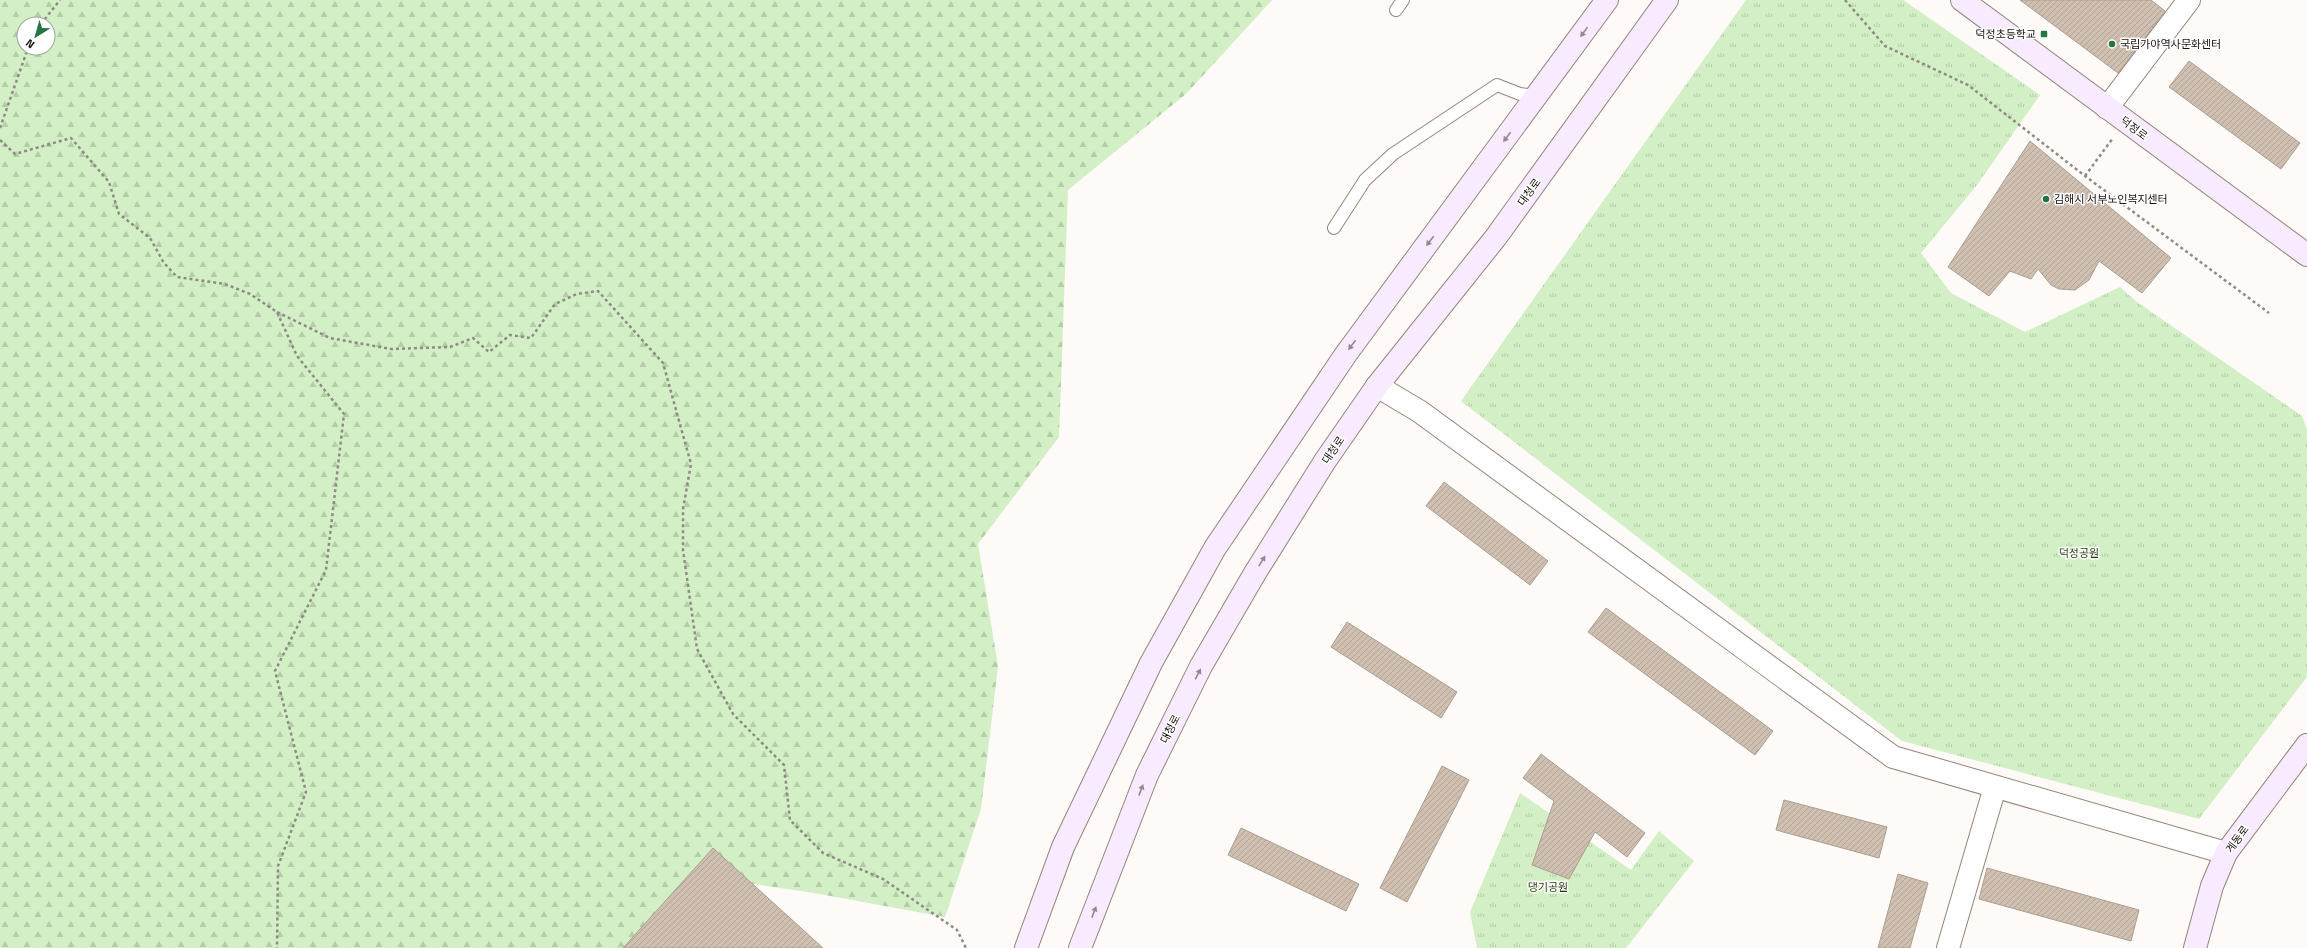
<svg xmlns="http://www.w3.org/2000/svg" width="2307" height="948" font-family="'Titillium Web','Noto Sans KR',sans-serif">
  <defs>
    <pattern id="grass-tufts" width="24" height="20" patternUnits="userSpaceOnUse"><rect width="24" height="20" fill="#d2efc5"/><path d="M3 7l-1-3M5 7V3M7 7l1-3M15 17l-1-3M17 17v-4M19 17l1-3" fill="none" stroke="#b4cca8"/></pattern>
    <pattern id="forest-firs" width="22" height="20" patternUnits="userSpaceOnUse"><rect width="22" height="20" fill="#d2efc5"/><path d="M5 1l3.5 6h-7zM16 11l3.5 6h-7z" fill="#b4cca8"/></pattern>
    <pattern id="building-hatch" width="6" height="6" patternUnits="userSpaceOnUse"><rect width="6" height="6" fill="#cebfb1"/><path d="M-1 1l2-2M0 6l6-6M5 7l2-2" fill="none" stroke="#b0a397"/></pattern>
  </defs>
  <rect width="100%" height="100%" fill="#fdfaf7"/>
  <g fill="url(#grass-tufts)">
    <polygon points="1746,0 1903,0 2040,95 1977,185 1921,253 1951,293 2025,332 2120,287 2137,302 2302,416 2307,430 2307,677 2199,819 1902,741 1461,401"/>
    <polygon points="1520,793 1631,870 1659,831 1694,861 1626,948 1477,948 1470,912"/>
  </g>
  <path fill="url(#forest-firs)" fill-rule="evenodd" d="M0,0H1272L1186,94L1068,190L1059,437L978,544L998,666L981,809L945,917L814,893L692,875L631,948H0ZM24,24H48V48H24Z"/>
  <g fill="url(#building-hatch)" stroke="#ac9e8f">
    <polygon points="2020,0 2151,0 2165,11 2118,73"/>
    <polygon points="2189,61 2300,143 2281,169 2169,87"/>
    <polygon points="2030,141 2171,258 2142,293 2099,261 2089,280 2075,290 2059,289 2051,285 2038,269 2031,279 2010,271 1989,296 1948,267"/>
    <polygon points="1444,482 1548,561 1530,585 1426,506"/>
    <polygon points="1606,608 1773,731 1755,755 1588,632"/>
    <polygon points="1347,622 1457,692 1441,718 1331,647"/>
    <polygon points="1541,754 1645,833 1627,857 1595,832 1569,879 1532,865 1554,801 1523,778"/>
    <polygon points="1442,766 1469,780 1407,902 1380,888"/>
    <polygon points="1784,800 1887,827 1879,858 1776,830"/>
    <polygon points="1241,828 1359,884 1346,911 1228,855"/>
    <polygon points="713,848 823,948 623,948"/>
    <polygon points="1987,868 2139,910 2131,941 1979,899"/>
    <polygon points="1898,874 1928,883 1910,948 1878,948"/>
  </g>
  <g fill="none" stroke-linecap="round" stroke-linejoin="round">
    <g stroke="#96847a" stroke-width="14">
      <g id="lane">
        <polyline points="1396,10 1403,0"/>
        <polyline points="1334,228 1365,180 1393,154 1497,85 1520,94 1537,96"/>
      </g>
    </g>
    <g stroke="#96847a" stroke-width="24">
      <g id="street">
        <polyline points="2107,108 2189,0"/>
        <polyline points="1377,386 1419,411 1893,757 2226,853"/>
        <polyline points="1948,948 1995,787"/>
      </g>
    </g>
    <g stroke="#96847a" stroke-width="24">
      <g id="secondary">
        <polyline points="1962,0 2307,255"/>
        <polyline points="1026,948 1063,847 1151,663 1215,548 1346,354 1607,0"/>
        <polyline points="1080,948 1147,775 1201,666 1255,573 1325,461 1377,386 1496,237 1667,0"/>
        <polyline points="2195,948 2212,886 2226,853 2307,745"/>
      </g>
    </g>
    <g stroke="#8f8a87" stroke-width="2.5" stroke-dasharray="3 3" stroke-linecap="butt">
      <polyline points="1845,0 1885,46 1968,85 2085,176 2269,313"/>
      <polyline points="41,24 60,0"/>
      <polyline points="0,128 28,48"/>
      <polyline points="0,140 15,154 71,138 109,182 119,214 150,238 164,263 177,277 225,284 250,294 277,312 297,356 344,414 326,570 275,671 306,792 278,866 277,948"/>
      <polyline points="2085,176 2113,138"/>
      <polyline points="277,312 330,338 391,349 450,347 473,338 489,352 510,335 531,338 555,304 577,294 598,291 663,363 691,464 683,509 683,550 697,649 733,714 784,765 790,820 823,853 883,879 957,930 966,948"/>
    </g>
    <use href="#lane" stroke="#fff" stroke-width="12"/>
    <use href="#street" stroke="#fff" stroke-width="22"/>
    <use href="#secondary" stroke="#f8eaff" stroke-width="22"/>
  </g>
  <defs><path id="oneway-solid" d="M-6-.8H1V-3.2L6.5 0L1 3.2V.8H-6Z"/></defs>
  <g fill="#948993">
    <use href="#oneway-solid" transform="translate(1584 32) rotate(126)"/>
    <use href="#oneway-solid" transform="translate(1507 137) rotate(127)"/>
    <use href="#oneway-solid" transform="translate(1430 241) rotate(127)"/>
    <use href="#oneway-solid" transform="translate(1352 345) rotate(127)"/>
    <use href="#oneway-solid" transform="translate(1262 561) rotate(-58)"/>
    <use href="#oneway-solid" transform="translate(1198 674) rotate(-63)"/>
    <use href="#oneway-solid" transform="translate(1141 790) rotate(-69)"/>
    <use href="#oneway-solid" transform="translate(1094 912) rotate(-69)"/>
  </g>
  <g fill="#277443" stroke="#fff" stroke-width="1.5">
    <rect x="2040" y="30" width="8" height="8" rx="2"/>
    <circle cx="2112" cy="44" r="4"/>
    <circle cx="2046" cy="199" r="4"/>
  </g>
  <g text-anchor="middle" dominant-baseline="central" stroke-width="3" stroke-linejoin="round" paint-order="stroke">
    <g font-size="11" fill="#19120e" stroke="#fff" text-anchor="start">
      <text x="2036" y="34" text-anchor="end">덕정초등학교</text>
      <text x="2120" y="44">국립가야역사문화센터</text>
      <text x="2054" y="199">김해시 서부노인복지센터</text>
    </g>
    <g font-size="11" fill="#19120e" stroke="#fff">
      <text transform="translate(2134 128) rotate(37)">덕정로</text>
      <text transform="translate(1529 192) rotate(-54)">대청로</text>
      <text transform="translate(1333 450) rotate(-56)">대청로</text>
      <text transform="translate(1170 729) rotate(-63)">대청로</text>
      <text transform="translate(2237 839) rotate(-54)">계동로</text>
    </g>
    <g font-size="11" fill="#1b3c04" stroke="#fff">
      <text x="2079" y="553">덕정공원</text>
      <text x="1548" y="887">댕기공원</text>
    </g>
  </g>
  <g transform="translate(36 36) rotate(217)"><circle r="19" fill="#ffffff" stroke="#a3a09f"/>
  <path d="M0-3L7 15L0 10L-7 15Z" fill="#277443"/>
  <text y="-6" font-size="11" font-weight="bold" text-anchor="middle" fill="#19120e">N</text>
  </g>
</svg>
